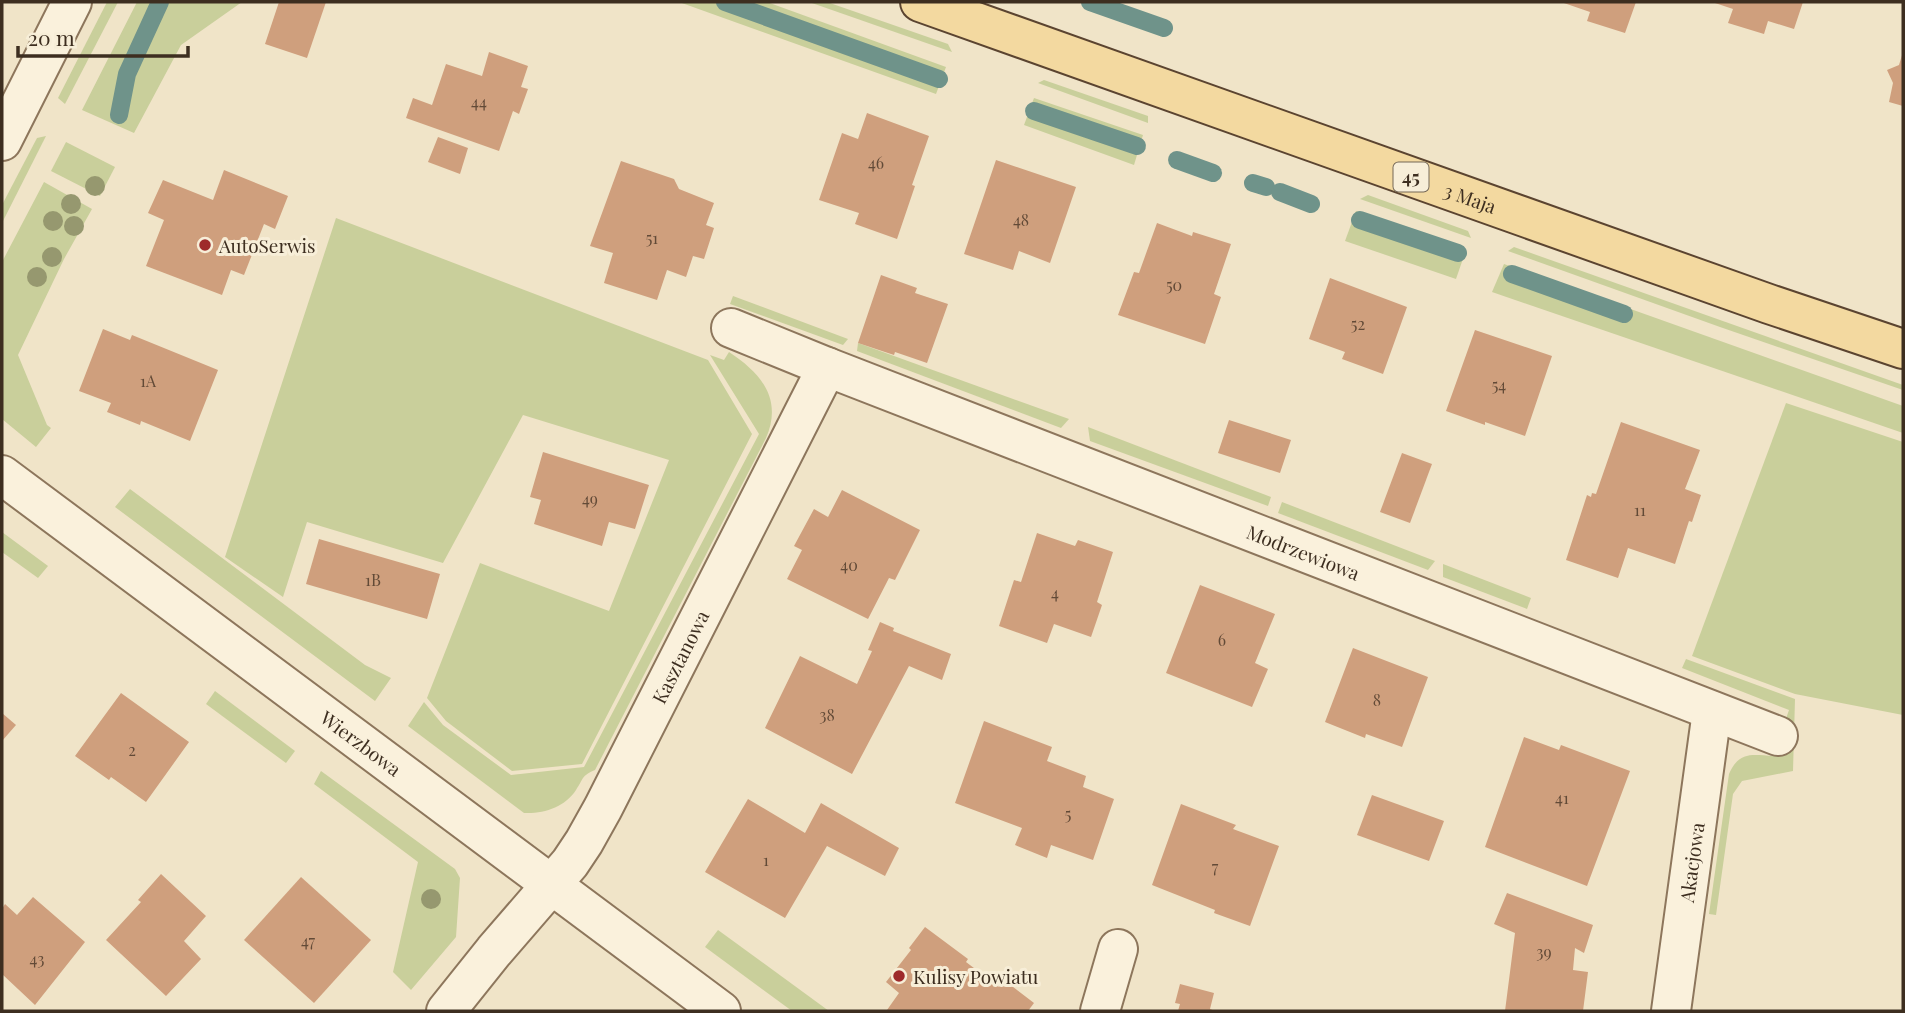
<svg xmlns="http://www.w3.org/2000/svg" width="1905" height="1013" font-family="'Playfair Display',serif">
  <rect width="100%" height="100%" fill="#f0e4c8"/>
  <g fill="#c9cf9b">
    <polygon points="107,2 118,2 65,104 58,98"/>
    <polygon points="137,2 242,2 181,45 134,133 82,110"/>
    <polygon points="679,2 767,2 946,67 936,94"/>
    <polygon points="809,2 827,2 948,44 952,52"/>
    <polygon points="1044,80 1148,116 1148,123 1038,83"/>
    <polygon points="1034,98 1143,135 1134,165 1024,125"/>
    <polygon points="46,136 2,223 2,205 37,138"/>
    <polygon points="66,142 115,167 100,196 51,171"/>
    <polygon points="44,182 92,209 64,259 18,355 47,425 51,428 36,447 2,419 2,262"/>
    <polygon points="1368,195 1468,231 1471,238 1360,199"/>
    <polygon points="1356,211 1466,250 1456,279 1345,241"/>
    <polygon points="336,218 708,360 752,434 582,764 512,771 446,721 427,698 480,563 609,611 669,460 523,415 443,563 307,522 283,597 225,557"/>
    <polygon points="1514,247 1903,385 1903,390 1720,327 1508,251"/>
    <polygon points="1504,264 1903,406 1903,433 1492,292"/>
    <polygon points="733,296 848,339 843,345 730,304"/>
    <polygon points="858,343 1069,419 1061,428 857,351"/>
    <path d="M729,352C761,373 783,399 766,438L595,770C581,776 584,778 576,790C565,807 544,814 524,813L408,726L424,702L443,725L511,775L584,767L759,434L710,355L724,360Z"/>
    <polygon points="1786,403 1903,442 1903,715 1795,694 1692,656"/>
    <polygon points="1088,427 1271,497 1268,506 1090,441"/>
    <polygon points="130,489 365,665 391,678 375,701 115,507"/>
    <polygon points="1282,502 1435,561 1428,570 1278,513"/>
    <polygon points="2,532 48,566 38,578 2,552"/>
    <polygon points="1443,564 1531,598 1527,609 1443,577"/>
    <path d="M1686,659L1795,699L1793,771L1742,781L1733,794L1716,915L1709,914L1729,774C1739,751 1752,755 1773,756L1789,710L1682,668Z"/>
    <polygon points="215,691 295,751 286,763 206,704"/>
    <polygon points="321,771 455,869 460,878 456,937 411,990 393,972 418,862 314,784"/>
    <polygon points="718,930 829,1011 792,1011 705,947"/>
  </g>
  <g fill="none" stroke-linecap="round" stroke-linejoin="round">
    <g stroke="#6f938a" stroke-width="18">
      <polyline points="725,2 939,79"/>
      <polyline points="1090,2 1164,28"/>
      <polyline points="1034,111 1137,146"/>
      <polyline points="119,115 127,74 160,2"/>
      <polyline points="1177,160 1213,173"/>
      <polyline points="1253,183 1266,187"/>
      <polyline points="1280,192 1311,204"/>
      <polyline points="1360,220 1458,253"/>
      <polyline points="1512,274 1624,314"/>
    </g>
  </g>
  <g fill="#cf9f7d">
    <polygon points="279,2 326,2 307,58 265,44"/>
    <polygon points="1561,2 1636,2 1625,33 1587,21 1590,12"/>
    <polygon points="1712,2 1803,2 1794,29 1768,21 1764,34 1728,23 1733,9"/>
    <polygon points="489,52 528,66 521,87 528,89 519,114 513,111 499,151 406,118 413,98 432,105 446,64 482,76"/>
    <polygon points="1903,52 1903,106 1889,102 1893,83 1887,70 1899,65"/>
    <polygon points="867,113 929,136 912,185 915,186 897,239 855,224 859,213 819,200 842,133 858,139"/>
    <polygon points="438,137 468,148 460,174 428,162"/>
    <polygon points="996,160 1076,187 1050,263 1019,251 1013,270 964,254"/>
    <polygon points="621,161 674,179 679,189 714,203 706,225 714,228 704,259 693,256 686,277 667,270 657,300 604,283 613,253 590,246"/>
    <polygon points="224,170 288,196 275,229 264,224 244,275 231,270 222,295 146,266 164,220 148,213 163,180 213,200"/>
    <polygon points="1157,223 1192,236 1193,232 1231,244 1214,294 1221,297 1205,344 1118,315 1134,272 1139,273"/>
    <polygon points="881,275 917,288 915,293 948,304 927,363 895,352 894,355 858,343"/>
    <polygon points="1330,278 1407,307 1383,374 1342,359 1345,352 1309,339"/>
    <polygon points="103,329 130,340 132,335 218,370 190,441 141,421 140,425 107,412 111,403 79,391"/>
    <polygon points="1475,330 1552,356 1525,436 1485,422 1485,425 1446,411"/>
    <polygon points="1229,420 1291,440 1280,473 1218,453"/>
    <polygon points="1621,422 1700,450 1685,489 1701,495 1692,522 1689,521 1675,564 1628,548 1618,578 1566,560 1587,495 1591,497 1592,493 1596,494"/>
    <polygon points="543,452 649,485 635,529 609,522 602,546 534,524 541,500 530,497"/>
    <polygon points="1402,453 1432,464 1410,523 1380,512"/>
    <polygon points="842,490 920,530 895,580 889,578 868,619 787,579 802,550 794,546 814,509 828,517"/>
    <polygon points="1037,533 1075,546 1078,540 1113,552 1097,602 1102,605 1091,637 1054,624 1047,643 999,626 1014,580 1021,582"/>
    <polygon points="319,539 440,574 427,619 306,584"/>
    <polygon points="1200,585 1275,614 1255,663 1268,669 1252,707 1166,673"/>
    <polygon points="880,622 894,628 893,631 951,654 942,680 909,666 852,774 765,728 800,656 857,684 872,651 868,650"/>
    <polygon points="1353,648 1428,677 1402,747 1366,734 1365,738 1325,722"/>
    <polygon points="121,693 189,742 146,802 111,777 109,780 75,756"/>
    <polygon points="2,713 16,725 2,741"/>
    <polygon points="984,721 1052,747 1047,761 1086,776 1083,787 1114,799 1093,860 1051,845 1047,858 1015,845 1022,828 955,803"/>
    <polygon points="1524,737 1559,750 1561,745 1630,771 1587,886 1485,847"/>
    <polygon points="1372,795 1444,821 1429,861 1357,835"/>
    <polygon points="748,799 805,833 821,803 899,848 885,876 827,846 785,918 705,872"/>
    <polygon points="1181,804 1236,825 1233,829 1279,846 1250,926 1214,913 1215,910 1152,885"/>
    <polygon points="161,874 206,916 184,941 201,959 166,996 106,940 141,902 138,900"/>
    <polygon points="301,877 371,940 314,1003 244,940"/>
    <polygon points="1507,893 1593,925 1584,953 1575,948 1573,970 1588,972 1583,1011 1505,1011 1515,933 1494,924"/>
    <polygon points="33,897 85,942 35,1005 2,974 2,909 5,904 17,915"/>
    <polygon points="925,927 968,959 966,962 999,987 1004,980 1034,1003 1028,1011 887,1010 899,993 886,982 911,950 909,948"/>
    <polygon points="1180,984 1214,993 1210,1009 1215,1011 1178,1011 1180,1004 1175,1003"/>
  </g>
  <g fill="none" stroke-linecap="round" stroke-linejoin="round">
    <g stroke="#8d765c" stroke-width="42">
      <g id="street">
        <polyline points="2,141 72,2"/>
        <path id="s1" d="M827,367L1778,736"/>
        <path id="s2" d="M2,475L721,1011"/>
        <path id="s3" d="M446,1011L494,951L570,863L584,842L603,808L827,367L731,328"/>
        <polyline points="1100,1011 1118,949"/>
        <path id="s4" d="M1671,1011L1712,711"/>
      </g>
    </g>
    <g stroke="#5b4430" stroke-width="42">
      <g id="primary">
        <path id="s5" d="M920,2L1769,304L1903,349"/>
      </g>
    </g>
    <use href="#street" stroke="#faf1dc" stroke-width="38"/>
    <use href="#primary" stroke="#f3d9a0" stroke-width="38"/>
  </g>
  <g fill="#96986f">
    <circle cx="95" cy="186" r="10"/>
    <circle cx="71" cy="204" r="10"/>
    <circle cx="53" cy="221" r="10"/>
    <circle cx="74" cy="226" r="10"/>
    <circle cx="52" cy="257" r="10"/>
    <circle cx="37" cy="277" r="10"/>
    <circle cx="431" cy="899" r="10"/>
  </g>
  <g fill="#9e2a2b" stroke="#f7eed8" stroke-width="2.5">
    <circle cx="205" cy="245" r="7"/>
    <circle cx="899" cy="976" r="7"/>
  </g>
  <g text-anchor="middle" dominant-baseline="central" stroke-width="6" stroke-linejoin="round" paint-order="stroke">
    <g font-size="16" fill="#624a37">
      <text x="479" y="101">44</text>
      <text x="876" y="162">46</text>
      <text x="1021" y="219">48</text>
      <text x="652" y="237">51</text>
      <text x="1174" y="284">50</text>
      <text x="1358" y="323">52</text>
      <text x="148" y="380">1A</text>
      <text x="1499" y="384">54</text>
      <text x="590" y="498">49</text>
      <text x="1640" y="509">11</text>
      <text x="849" y="564">40</text>
      <text x="373" y="579">1B</text>
      <text x="1055" y="592">4</text>
      <text x="1222" y="639">6</text>
      <text x="1377" y="699">8</text>
      <text x="827" y="714">38</text>
      <text x="132" y="749">2</text>
      <text x="1562" y="797">41</text>
      <text x="1068" y="813">5</text>
      <text x="766" y="859">1</text>
      <text x="1215" y="866">7</text>
      <text x="308" y="940">47</text>
      <text x="1544" y="951">39</text>
      <text x="37" y="958">43</text>
    </g>
    <rect fill="#f7eed8" stroke="#756857" stroke-width="2" x="1393.5" y="162.5" width="35" height="29" rx="5"/>
    <g font-size="18" font-weight="bold" fill="#3d2e20">
      <text x="1411" y="177">45</text>
    </g>
    <g font-size="19" fill="#3d2e20" stroke="#f7eed8">
      <text stroke="none"><textPath href="#s5" startOffset="584">3 Maja</textPath></text>
      <text stroke="none"><textPath href="#s1" startOffset="511">Modrzewiowa</textPath></text>
      <text stroke="none"><textPath href="#s3" startOffset="427">Kasztanowa</textPath></text>
      <text stroke="none"><textPath href="#s2" startOffset="448">Wierzbowa</textPath></text>
      <text stroke="none"><textPath href="#s4" startOffset="150">Akacjowa</textPath></text>
    </g>
    <g font-size="19" fill="#3d2e20" stroke="#f7eed8" text-anchor="start">
      <text x="219" y="245">AutoSerwis</text>
      <text x="913" y="976">Kulisy Powiatu</text>
    </g>
  </g>
  <rect width="1905" height="1013" fill="none" stroke="#3d2e20" stroke-width="7"/>
  <path d="M18 46v10h170v-10" fill="none" stroke="#3d2e20" stroke-width="3.5"/>
  <text x="28" y="46" font-size="21" fill="#3d2e20" stroke="#f7eed8" stroke-width="5" paint-order="stroke">20 m</text>
</svg>
